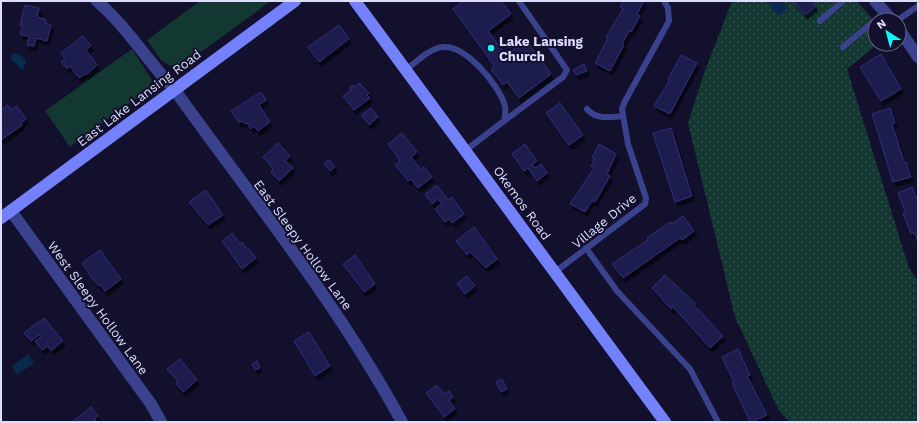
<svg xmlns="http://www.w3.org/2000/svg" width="919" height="423" font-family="'Work Sans',sans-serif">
  <defs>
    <pattern id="grass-dots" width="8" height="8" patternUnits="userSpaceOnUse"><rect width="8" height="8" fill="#133731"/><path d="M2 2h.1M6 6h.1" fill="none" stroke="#355450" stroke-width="1.8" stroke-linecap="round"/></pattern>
    <filter id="shadow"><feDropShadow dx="2.5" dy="4.5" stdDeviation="0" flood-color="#0009"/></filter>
  </defs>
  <rect width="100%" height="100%" fill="#12102d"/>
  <polygon fill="url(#grass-dots)" points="732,1 857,1 875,22 875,44 878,44 847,69 909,268 918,281 918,422 789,422 778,409 735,317 688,123 704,73"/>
  <g fill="#133731">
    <polygon points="200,1 271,1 182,66 170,66 161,60 147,40"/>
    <polygon points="132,49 152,80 148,90 70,147 45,111"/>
  </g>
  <g fill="#092a4d">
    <polygon points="766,1 781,1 788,8 779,16"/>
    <polygon points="14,53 19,54 26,60 24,68 20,69 16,63 12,61 11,56"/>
    <polygon points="28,354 34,363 17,375 12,366"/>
  </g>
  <g fill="#1f1c4e" stroke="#322d7b" filter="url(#shadow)">
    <polygon points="464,1 501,1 511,14 488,31 506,55 526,40 551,74 519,98 507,82 503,85 491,69 494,66 453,9"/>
    <polygon points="623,1 639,1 643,3 637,14 640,16 631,32 629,31 622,44 624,45 610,71 595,63 608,38 606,37 623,9 620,7"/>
    <polygon points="794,1 812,1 816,6 805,15"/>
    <polygon points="25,5 39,8 37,17 46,20 45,23 51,25 47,41 36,38 34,46 27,45 29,37 20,34 23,26 20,26"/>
    <polygon points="339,25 349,39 319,62 308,47"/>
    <polygon points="83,36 91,46 86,50 97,65 86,75 85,74 79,78 70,66 67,69 61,62 65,59 61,53"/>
    <polygon points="881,54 901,89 881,101 860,67"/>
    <polygon points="681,55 697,63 670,114 654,106 669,81 668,80"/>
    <polygon points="584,64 587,71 576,75 573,70"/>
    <polygon points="359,83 369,93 367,95 370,98 354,110 343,96 351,90 349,88 353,85 355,87"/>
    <polygon points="261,92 266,100 259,105 270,122 258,131 254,126 251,129 247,123 245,124 242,121 239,123 231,111"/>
    <polygon points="560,103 583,135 569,145 546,113"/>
    <polygon points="8,105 11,110 17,106 26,119 21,123 22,125 1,140 1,110"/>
    <polygon points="371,108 378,117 369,125 361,115"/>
    <polygon points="890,108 895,123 892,124 904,162 906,162 911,177 893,182 872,114"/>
    <polygon points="671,128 692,196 675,202 653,133"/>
    <polygon points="402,133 417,152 411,157 421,170 424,167 432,177 418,188 411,179 408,181 395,165 400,161 388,144"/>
    <polygon points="278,143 290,156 285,160 293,168 279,181 271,172 273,169 263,157"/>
    <polygon points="525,144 537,161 532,164 535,168 541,164 547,173 537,181 528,168 524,171 512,154"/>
    <polygon points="599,144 616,154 607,174 610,176 595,202 592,201 585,212 570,204 594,168 591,166 595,159 592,158"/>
    <polygon points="329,160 335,167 330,171 324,163"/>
    <polygon points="437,185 448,200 452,197 464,214 452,223 449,219 445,222 435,209 442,204 438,199 432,204 425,194"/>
    <polygon points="912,187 918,201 918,242 914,233 911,234 903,214 906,213 898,193"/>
    <polygon points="206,190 223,215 208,225 189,202"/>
    <polygon points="683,216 694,231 682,240 680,238 623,278 612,264 648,240 647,238 670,222 672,224"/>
    <polygon points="474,227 497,259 486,268 470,252 467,255 456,241"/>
    <polygon points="232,233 240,244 242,242 247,250 249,249 256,258 242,269 222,241"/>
    <polygon points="100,250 121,279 105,291 100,285 99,286 94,281 82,263"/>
    <polygon points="355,255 375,284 364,292 343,264"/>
    <polygon points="665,275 695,303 694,305 723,336 710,348 673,307 671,309 652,288"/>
    <polygon points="467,276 475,286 465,294 457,284"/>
    <polygon points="44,318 63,341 51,351 48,346 42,350 35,341 41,337 39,335 31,341 24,333"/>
    <polygon points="309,332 330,366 315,376 294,341"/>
    <polygon points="738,349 750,375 747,376 767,415 752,422 750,422 732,383 734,382 722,357"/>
    <polygon points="180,359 197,380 183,392 176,383 178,382 167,369"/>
    <polygon points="257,361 260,368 255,370 252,364"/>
    <polygon points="502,379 507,389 501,392 496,382"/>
    <polygon points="437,385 444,394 449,391 453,397 449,400 455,409 444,417 426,393"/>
    <polygon points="91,407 98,416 95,419 97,422 72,422"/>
  </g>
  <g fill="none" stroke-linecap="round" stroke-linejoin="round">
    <g stroke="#3a418d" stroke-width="6">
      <polyline points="898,20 918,6"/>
      <polyline points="820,21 843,1"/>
      <polyline points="843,47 885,12"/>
      <path d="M406,70C416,62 430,48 443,47C466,45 499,85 505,106C506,111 505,116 504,121L466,150"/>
      <path d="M587,109C596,120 610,117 623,116"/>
      <polyline points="504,121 563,77 567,70 519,1"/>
      <polyline points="586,248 617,291 690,369 718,422"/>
      <polyline points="555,272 645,204 646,198 628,144 622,109 624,103 669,21 668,8 664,1"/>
    </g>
    <g stroke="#3a418d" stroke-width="12">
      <path d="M97,1C127,27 147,60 174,89C252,198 338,304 402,422"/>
      <polyline points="875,1 892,20"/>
      <polyline points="899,29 918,57"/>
      <polyline points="11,211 151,404 161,422"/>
    </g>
    <g stroke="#7381ff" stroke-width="12">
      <polyline points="355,1 665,422"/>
      <polyline points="1,218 295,1"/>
    </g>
  </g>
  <circle fill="#08fff8" stroke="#12102d" stroke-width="1.5" cx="491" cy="48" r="4"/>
  <g text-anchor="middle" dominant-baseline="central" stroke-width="4" stroke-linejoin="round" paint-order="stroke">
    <g font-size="13" font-weight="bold" fill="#dcddff" stroke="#12102d" text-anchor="start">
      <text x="499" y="41">Lake Lansing<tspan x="499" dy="15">Church</tspan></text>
    </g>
    <g font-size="13" fill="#dcddff" stroke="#12102d">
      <text transform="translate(139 98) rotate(-37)">East Lake Lansing Road</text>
      <text transform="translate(522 203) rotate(54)">Okemos Road</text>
      <text transform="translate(604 221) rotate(-39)">Village Drive</text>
      <text transform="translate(303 245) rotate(54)">East Sleepy Hollow Lane</text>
      <text transform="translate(98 308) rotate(54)">West Sleepy Hollow Lane</text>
    </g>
  </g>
  <rect width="919" height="423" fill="none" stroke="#dcddff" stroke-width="4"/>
  <g transform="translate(887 32) rotate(324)"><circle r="19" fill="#12102d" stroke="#636281"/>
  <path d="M0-3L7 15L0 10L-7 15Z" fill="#08fff8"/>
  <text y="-6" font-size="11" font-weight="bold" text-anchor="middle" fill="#dcddff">N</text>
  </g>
</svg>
